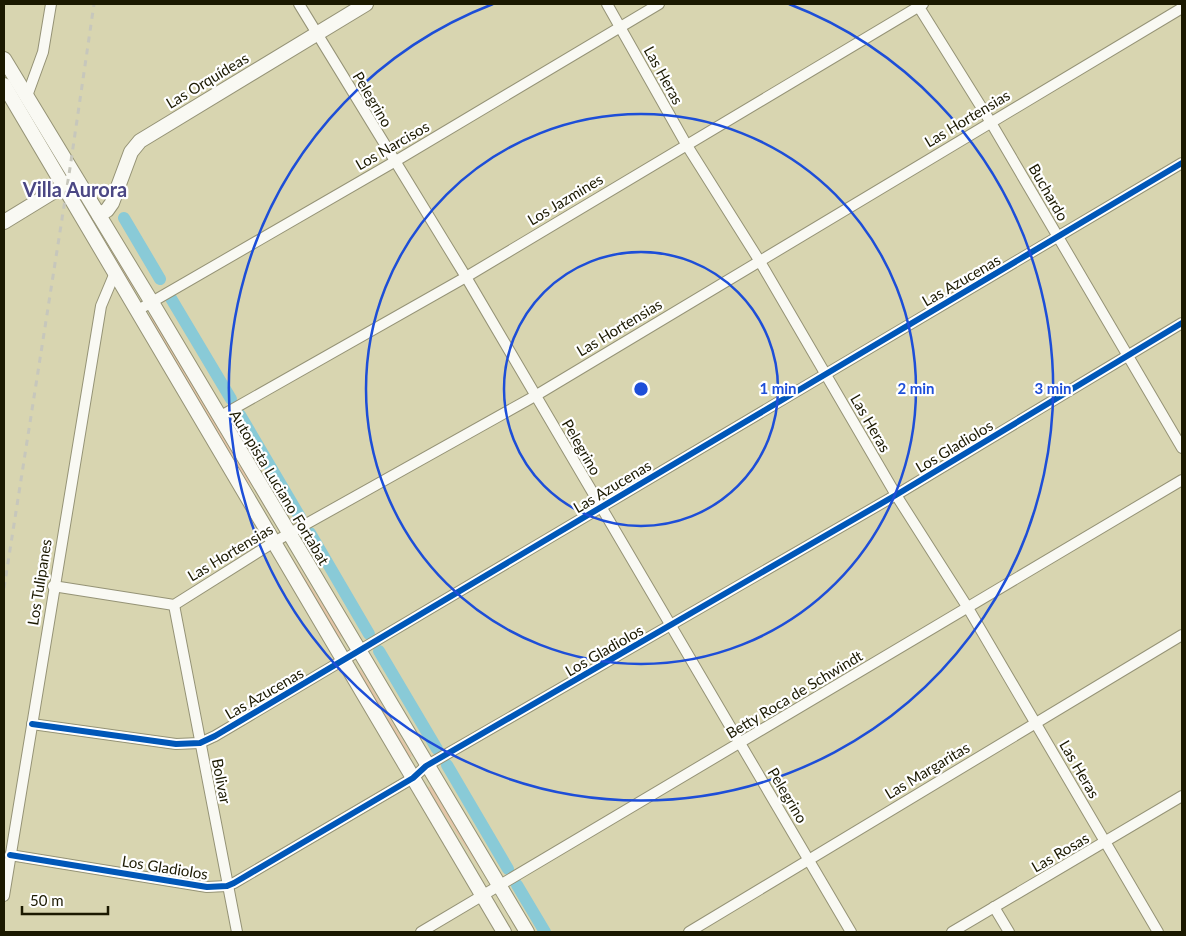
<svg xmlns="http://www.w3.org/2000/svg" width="1186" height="936" font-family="Lato,sans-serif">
  <rect width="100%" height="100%" fill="#d8d5b0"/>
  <g fill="#e4c6a8">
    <polygon points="79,191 137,288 133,290 75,194"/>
    <polygon points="152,315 273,519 272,520 252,486 244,479 148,317"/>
    <path d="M289,552C306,580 325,607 342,636L338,638Z"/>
    <polygon points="361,670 412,756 408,758 357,672"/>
    <polygon points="431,786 483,871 482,872 427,788"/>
  </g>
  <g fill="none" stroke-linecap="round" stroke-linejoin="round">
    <g stroke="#89cad7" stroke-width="12">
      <polyline points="124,218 160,279"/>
      <polyline points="169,295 231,399"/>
      <polyline points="240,415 300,517"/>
      <polyline points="310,533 369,634"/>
      <polyline points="379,651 437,749"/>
      <polyline points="447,765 508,869"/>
      <polyline points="517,885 545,932"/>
    </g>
    <g stroke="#959376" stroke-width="12">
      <g id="street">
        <polyline points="299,4 466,277 851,932"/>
        <polyline points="607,4 686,144 759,260 896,495 968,608 1158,932"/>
        <polyline points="917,4 990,121 1182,448"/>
        <polyline points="27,96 43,52 51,4"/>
        <polyline points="138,310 394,162 659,4"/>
        <polyline points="219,417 466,277 923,4"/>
        <polyline points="53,586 174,605 274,542 535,396 1182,8"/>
        <polyline points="174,605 237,932"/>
        <polyline points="32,724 176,744 200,743 215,736 1182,163"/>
        <polyline points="10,855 207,887 227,886 234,883 413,778 426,766 896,495 1182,323"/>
        <polyline points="4,896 101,306 114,275"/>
        <polyline points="994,907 1009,932"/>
        <polyline points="421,932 1182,480"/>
        <polyline points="689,932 1182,635"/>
        <polyline points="952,932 1182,796"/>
      </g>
    </g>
    <g stroke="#959376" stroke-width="16">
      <g id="secondary">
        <polyline points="4,59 151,301 527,932"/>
        <polyline points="4,85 504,932"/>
        <polyline points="99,215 107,210 112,203 131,152 140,141 366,4"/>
        <polyline points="4,222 71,181"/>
      </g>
    </g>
    <use href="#street" stroke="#f9f9f3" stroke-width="10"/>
    <use href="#secondary" stroke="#f9f9f3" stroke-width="14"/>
    <polyline stroke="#c7c7bc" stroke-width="3" stroke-dasharray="6 6" stroke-linecap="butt" points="4,588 70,168 94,4"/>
    <g stroke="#fff" stroke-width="9">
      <g id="cycleway">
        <polyline points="32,724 176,744 200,743 215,736 1182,163"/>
        <polyline points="10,855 207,887 227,886 234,883 413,778 426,766 896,495 1182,323"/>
      </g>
    </g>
    <use href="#cycleway" stroke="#0057b8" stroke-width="6"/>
  </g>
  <g fill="none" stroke="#1d4ed8" stroke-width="2.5">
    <circle cx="641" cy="389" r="137"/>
    <circle cx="641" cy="389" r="275"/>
    <path d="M789 4A412 412 0 1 1 493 4"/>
  </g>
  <g text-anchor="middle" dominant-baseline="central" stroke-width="4.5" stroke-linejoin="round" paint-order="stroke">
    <g font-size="15" fill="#1b1900" stroke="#fff">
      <text transform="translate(664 75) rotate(61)">Las Heras</text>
      <text transform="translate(207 80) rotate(-31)">Las Orquídeas</text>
      <text transform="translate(373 99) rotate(59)">Pelegrino</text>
      <text transform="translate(967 118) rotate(-31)">Las Hortensias</text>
      <text transform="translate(392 145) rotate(-30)">Los Narcisos</text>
      <text transform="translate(1049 192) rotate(60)">Buchardo</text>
      <text transform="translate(565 199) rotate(-31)">Los Jazmines</text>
      <text transform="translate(961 280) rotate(-30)">Las Azucenas</text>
      <text transform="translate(619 327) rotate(-31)">Las Hortensias</text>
      <text transform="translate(871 423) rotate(60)">Las Heras</text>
      <text transform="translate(954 446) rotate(-31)">Los Gladiolos</text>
      <text transform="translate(582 447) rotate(60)">Pelegrino</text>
      <text transform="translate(612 486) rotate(-31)">Las Azucenas</text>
      <text transform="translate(280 487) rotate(59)">Autopista Luciano Fortabat</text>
      <text transform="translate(230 552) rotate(-31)">Las Hortensias</text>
      <text transform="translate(39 582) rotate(-81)">Los Tulipanes</text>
      <text transform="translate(604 650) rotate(-30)">Los Gladiolos</text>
      <text transform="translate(264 693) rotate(-30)">Las Azucenas</text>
      <text transform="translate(794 694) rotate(-31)">Betty Roca de Schwindt</text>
      <text transform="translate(1080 769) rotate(60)">Las Heras</text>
      <text transform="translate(927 770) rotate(-31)">Las Margaritas</text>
      <text transform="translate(222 781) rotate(79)">Bolivar</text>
      <text transform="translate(788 795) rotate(59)">Pelegrino</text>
      <text transform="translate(1060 852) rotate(-30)">Las Rosas</text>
      <text transform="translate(165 867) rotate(9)">Los Gladiolos</text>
    </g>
    <g font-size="20" font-weight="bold" fill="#4b4784" stroke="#fff">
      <text x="75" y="189">Villa Aurora</text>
    </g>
  </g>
  <circle cx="641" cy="389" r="8" fill="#1d4ed8" stroke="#fff" stroke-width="2.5"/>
  <g font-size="15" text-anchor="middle" font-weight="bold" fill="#1d4ed8" stroke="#fff" stroke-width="4.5" stroke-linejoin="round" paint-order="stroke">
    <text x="778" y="394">1 min</text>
    <text x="916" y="394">2 min</text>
    <text x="1053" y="394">3 min</text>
  </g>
  <rect width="1186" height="936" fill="none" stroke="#1b1900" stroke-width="10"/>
  <path d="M22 906v8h86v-8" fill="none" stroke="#1b1900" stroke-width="2.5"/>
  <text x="30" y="906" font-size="15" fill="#1b1900" stroke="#ffffff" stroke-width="4" paint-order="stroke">50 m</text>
</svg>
